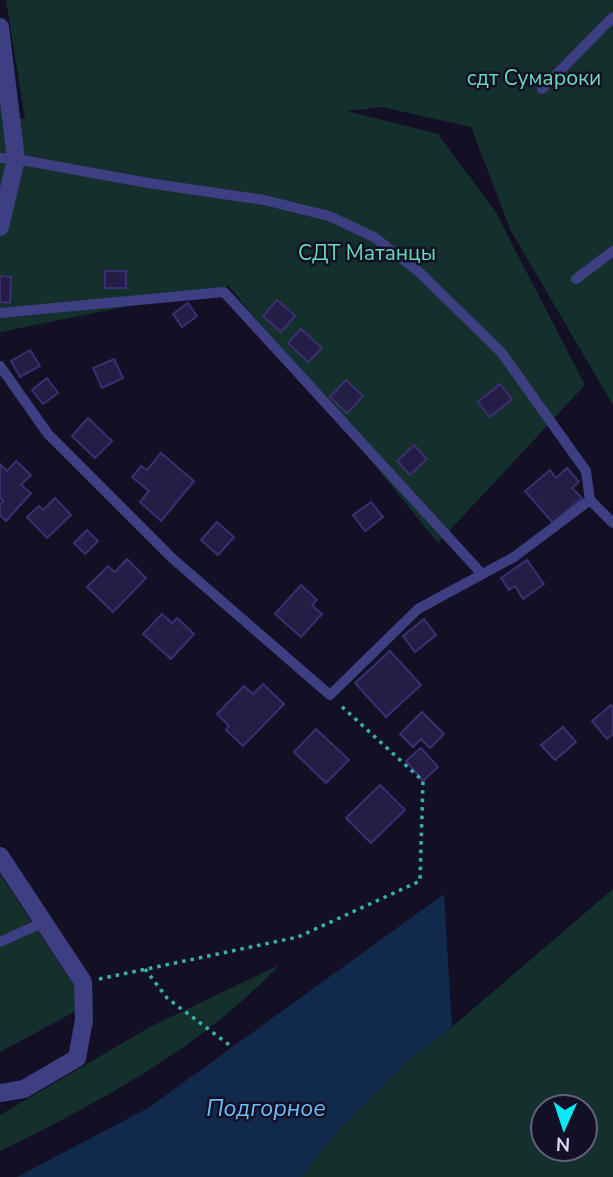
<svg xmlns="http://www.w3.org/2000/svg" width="613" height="1177" font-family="'Nunito Sans',sans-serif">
  <rect width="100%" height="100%" fill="#131026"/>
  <g fill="#14302d" fill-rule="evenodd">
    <polygon points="6,0 613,0 613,405 511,231 471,127 382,107 347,111 438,134 495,211 585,385 438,543 229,286 0,332 0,101 18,119 25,119"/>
    <polygon points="0,874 87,1005 0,1052"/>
    <path d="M613,889V1177H301L338,1130L408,1060L452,1027ZM543,1107H585V1149H543Z"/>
    <path d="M279,965C202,1047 100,1102 0,1151V1115L150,1027Z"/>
  </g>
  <polygon fill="#11294a" points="444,894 452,1027 408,1060 338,1130 301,1177 17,1177 148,1108"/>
  <g fill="#241d46" stroke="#3a3071" stroke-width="2">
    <rect x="105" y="271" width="21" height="17"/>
    <polygon points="0,276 11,277 10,303 0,302"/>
    <polygon points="277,300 295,316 281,332 263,316"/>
    <polygon points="188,303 197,316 182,327 173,314"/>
    <polygon points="301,329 322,348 308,362 288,343"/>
    <polygon points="30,350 40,366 20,377 11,361"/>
    <polygon points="114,359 123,378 102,388 93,368"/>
    <polygon points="47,378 58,393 43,404 32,390"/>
    <polygon points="346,380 363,396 347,413 330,397"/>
    <polygon points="500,384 512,399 490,417 478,402"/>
    <polygon points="88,418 112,441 95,458 72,436"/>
    <polygon points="414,445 427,459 410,475 397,461"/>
    <polygon points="161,453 194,481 161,521 140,502 149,491 132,477 141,466 147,470"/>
    <polygon points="16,461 31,475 21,485 31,493 6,521 0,515 0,505 3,501 0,498 0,464 7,471"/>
    <polygon points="567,468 579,482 572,488 582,498 553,523 525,491 550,470 556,478"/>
    <polygon points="55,498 71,515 47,538 27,517 39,506 43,510"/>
    <polygon points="371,502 383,517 365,531 353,515"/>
    <polygon points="217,522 234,537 218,555 201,540"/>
    <polygon points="87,530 98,541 85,554 74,543"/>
    <polygon points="127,559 146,578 113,612 87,587 108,566 115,572"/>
    <polygon points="527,560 544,584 523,599 515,586 509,590 501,578"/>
    <polygon points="301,585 317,600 312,605 322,614 301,637 275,614"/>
    <polygon points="162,614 172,623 177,618 194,634 171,659 143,634"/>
    <polygon points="424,619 436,635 415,652 403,636"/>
    <polygon points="390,651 421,685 386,717 355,683"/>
    <polygon points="263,684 284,704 243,746 226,730 229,726 217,714 244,686 253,694"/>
    <polygon points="611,705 613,708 613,734 607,739 592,721"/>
    <polygon points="422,712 444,734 430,748 421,739 413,747 400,734"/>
    <polygon points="563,727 576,742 555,760 541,745"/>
    <polygon points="316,729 349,760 326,783 294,752"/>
    <polygon points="421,748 438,767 423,781 406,761"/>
    <polygon points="380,785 405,810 371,843 346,818"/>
  </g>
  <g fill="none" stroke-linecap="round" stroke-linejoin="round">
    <g stroke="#35b3a6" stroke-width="3.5" stroke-dasharray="3.5 5" stroke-linecap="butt">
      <polyline points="145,969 167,998 232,1047"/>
      <polyline points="99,979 298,937 420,881 423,781 339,704"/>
    </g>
    <g stroke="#3e3e83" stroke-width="10">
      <polyline points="542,89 613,17"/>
      <polyline points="0,158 16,159 148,183 264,200 329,216 374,237 419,272 501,352 586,471 590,500 613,523"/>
      <polyline points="576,279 613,251"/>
      <polyline points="0,313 224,292 482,574"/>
      <polyline points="0,366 48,434 172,558 330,695 418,609 514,557 590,500"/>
      <polyline points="0,942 44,922"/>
    </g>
    <g stroke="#3e3e83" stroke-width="18">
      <polyline points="0,27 16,159 0,227"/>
      <polyline points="0,856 83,982 84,1020 77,1058 24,1089 0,1093"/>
    </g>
  </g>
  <g text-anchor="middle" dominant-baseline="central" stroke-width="5" stroke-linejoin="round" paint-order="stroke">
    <g font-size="21" fill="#66dbb8" stroke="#131026">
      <text x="534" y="78">сдт Сумароки</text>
      <text x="367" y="253">СДТ Матанцы</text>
    </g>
    <g font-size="23" font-style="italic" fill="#6abdf8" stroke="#131026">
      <text x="266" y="1108">Подгорное</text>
    </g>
  </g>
  <g transform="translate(564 1128) rotate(183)"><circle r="33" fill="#131026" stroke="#63607c" stroke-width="2"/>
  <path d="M0-5L12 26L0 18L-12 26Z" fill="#0ce7f4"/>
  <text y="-10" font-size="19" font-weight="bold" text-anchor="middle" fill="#dad7fd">N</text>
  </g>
</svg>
